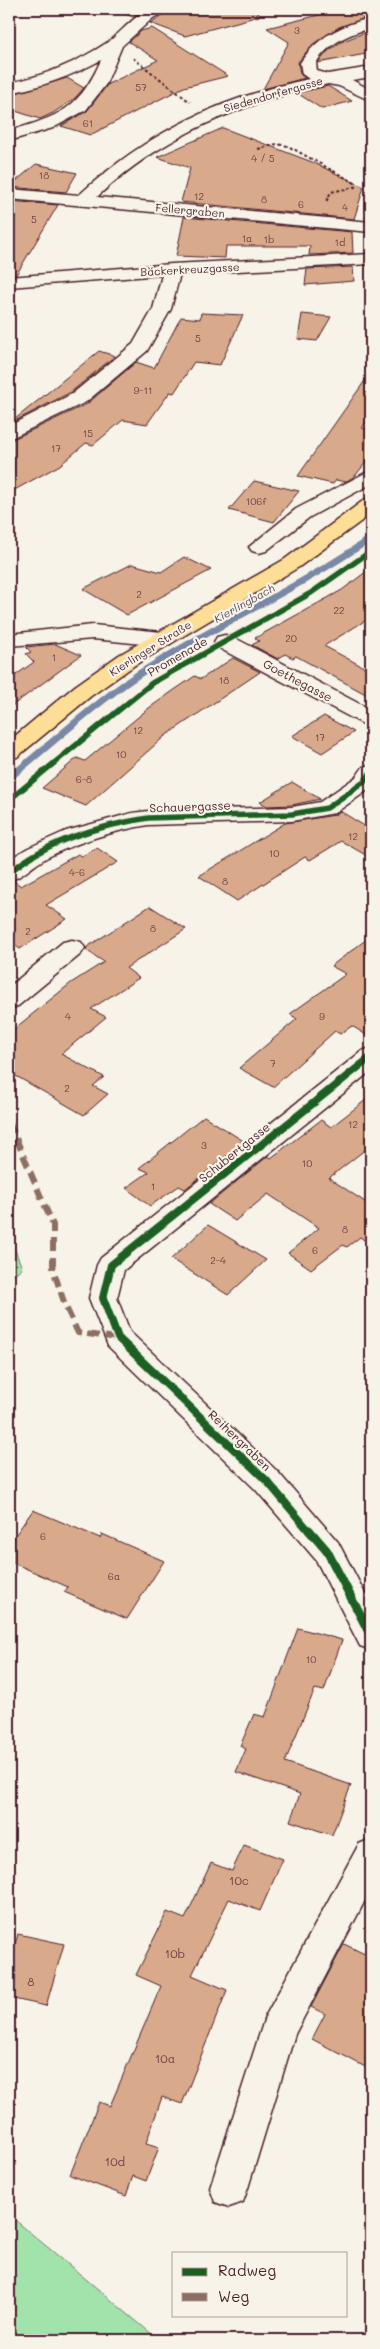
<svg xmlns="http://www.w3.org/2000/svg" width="380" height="2349" font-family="Mali,sans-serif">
  <rect width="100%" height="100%" fill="#f7f3e8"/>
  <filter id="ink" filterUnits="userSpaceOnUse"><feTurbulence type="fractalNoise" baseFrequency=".02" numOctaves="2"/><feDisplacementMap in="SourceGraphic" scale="10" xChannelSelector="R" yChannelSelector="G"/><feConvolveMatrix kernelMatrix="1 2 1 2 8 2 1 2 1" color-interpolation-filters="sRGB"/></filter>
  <g filter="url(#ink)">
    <g fill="#a2e2ab" stroke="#76806b">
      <polygon points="9,1234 22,1268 9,1278"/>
      <polygon points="9,2215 159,2340 9,2340"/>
    </g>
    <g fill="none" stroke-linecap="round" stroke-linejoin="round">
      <path stroke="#7988a5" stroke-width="7" d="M9,778C52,743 93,705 139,674C214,625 297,590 371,538"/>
    </g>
    <g fill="#d8a98a" stroke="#4a1f2b">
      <polygon points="118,9 146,9 133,17 118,11"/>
      <polygon points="172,9 258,9 259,16 185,36 150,23"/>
      <polygon points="343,9 371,9 371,16 339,27 313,44 298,62 300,74 305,78 263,89 289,42 267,28"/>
      <polygon points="152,28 228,76 184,87 90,135 61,126 87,111 108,84 158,60 129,42 141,31"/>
      <polygon points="371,30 371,53 318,63 328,51 341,42"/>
      <polygon points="67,78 84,88 74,99 53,113 40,119 9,109 9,95"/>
      <polygon points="328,86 352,101 322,109 297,93"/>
      <polygon points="223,128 312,162 364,187 354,219 181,202 190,168 157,157"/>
      <polygon points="36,164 77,173 66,192 9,187"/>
      <polygon points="9,201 58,205 16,275 9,275"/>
      <polygon points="184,217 352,232 353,253 309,255 310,246 226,246 225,258 176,256"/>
      <polygon points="353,267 354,281 305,285 307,269"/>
      <polygon points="201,313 243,315 220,365 194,362 174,393 170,392 147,424 123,420 93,445 86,443 60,465 9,493 9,441 87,404 136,362 154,368 181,317 200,319"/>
      <polygon points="302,314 331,317 317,341 298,339"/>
      <polygon points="99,351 115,356 71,392 9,424"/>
      <polygon points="371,372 371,414 362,428 371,430 371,456 355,476 345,482 336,480 333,484 298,476"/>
      <polygon points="254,481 299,491 274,522 229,510"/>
      <polygon points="184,557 211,570 127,615 83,589 132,564 161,572"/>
      <polygon points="371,568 371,617 324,646 371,671 371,697 296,656 293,658 285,654 278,659 252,645 259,641 255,638 342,590"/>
      <polygon points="55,644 81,655 9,708 9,680 34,662 26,654 31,652 26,647"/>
      <polygon points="233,658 260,672 165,736 86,806 42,788 77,758 85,761 149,708 173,691 195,676 201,679"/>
      <polygon points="324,716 354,732 322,753 292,736"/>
      <polygon points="292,782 320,799 292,805 267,806 260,802"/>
      <polygon points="340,811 371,830 371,858 341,841 310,860 305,857 237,901 199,876 285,823 335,815"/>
      <polygon points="97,848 118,862 46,905 67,919 20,949 9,941 9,883 14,881 21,886 78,854 82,856"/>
      <polygon points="150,906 186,929 126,968 139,978 91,1009 106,1017 61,1054 104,1077 93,1086 108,1094 84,1115 9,1072 9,1033 71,983 104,962 86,950 87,947"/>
      <polygon points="371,936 371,1038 352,1026 340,1034 335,1031 273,1087 239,1068 297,1019 290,1014 346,974 331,966"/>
      <polygon points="371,1096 371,1145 329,1178 371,1206 371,1245 360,1237 347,1247 343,1245 311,1269 288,1253 319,1228 268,1194 235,1221 209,1204 268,1156 271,1158 321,1120 331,1127"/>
      <polygon points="204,1116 245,1142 185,1189 179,1186 150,1206 126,1188 149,1172 139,1168"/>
      <polygon points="208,1225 266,1260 228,1295 171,1259"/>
      <polygon points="33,1510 100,1538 102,1534 164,1561 127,1619 64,1592 68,1587 9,1561 9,1544"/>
      <polygon points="298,1628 342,1640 324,1691 315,1689 285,1762 351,1785 332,1835 290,1821 300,1794 236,1772 246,1749 240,1746 254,1714 265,1717"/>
      <polygon points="244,1845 283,1859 260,1911 229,1899 192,1975 227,1990 182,2104 162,2097 146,2143 159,2147 146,2181 133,2176 126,2196 70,2175 99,2102 110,2106 161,1986 136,1975 167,1912 185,1919 211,1863 232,1871"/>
      <polygon points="18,1934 64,1944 46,2006 9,1998 9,1965"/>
      <polygon points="344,1944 371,1957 371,2070 312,2039 325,2014 311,2007"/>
    </g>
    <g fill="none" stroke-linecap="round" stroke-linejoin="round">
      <g stroke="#4a1f2b" stroke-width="3">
        <g id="minor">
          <path d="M150,9H170L153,18L122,46L106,84L86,110L53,128L9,141V131C59,116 79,110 101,60C72,76 41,87 9,93V83C44,76 78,62 108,42C122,32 133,16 150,9Z"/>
          <path d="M371,18V28C348,34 329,43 316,63L317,71L328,74L371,67V77L352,80L371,90V101L339,86L328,84C241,103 163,135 97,197L371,222V232L9,199V189L79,195C147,133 219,98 309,79L302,74L300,63C318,36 340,26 371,18Z"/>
          <polygon points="371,254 371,264 180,274 171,309 147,351 86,402 9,439 9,426 72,394 133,344 153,309 162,275 9,287 9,277 172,264"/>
          <polygon points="371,470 371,484 310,517 266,551 259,553 252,551 249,547 296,509"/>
          <polygon points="93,625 162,632 170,634 173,639 170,644 162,646 93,639 9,646 9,634"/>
          <polygon points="225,635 233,637 371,710 371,726 363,724 217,647 214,642 217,637"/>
          <path d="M371,765V788L335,813L292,821L148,825C113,831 80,841 48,857C34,864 23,877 9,881V860L13,857L28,848L66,831L132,813L148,811L292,807L320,802L356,777L363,767Z"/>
          <polygon points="72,940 81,942 85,948 81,954 18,1006 9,1009 9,987 63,942"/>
          <polygon points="371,1048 371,1071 124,1270 117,1298 130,1332 278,1472 338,1542 371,1605 371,1650 360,1646 316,1560 256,1490 108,1346 89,1298 97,1265 101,1258 362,1051"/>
          <polygon points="371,1839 371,1889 295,2034 248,2188 243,2202 229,2207 215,2202 210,2188 265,2017 359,1844"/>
        </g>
      </g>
      <g stroke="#4a1f2b" stroke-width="3">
        <polygon id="major" points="371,498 371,514 299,567 135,665 91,696 17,757 9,759 9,741 75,686 119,655 285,559 364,500"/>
      </g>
      <g stroke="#4a1f2b" stroke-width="2" stroke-dasharray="3 2.5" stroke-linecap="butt">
        <polyline points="133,58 190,102"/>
        <polyline points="258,149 277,144 288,146 355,183 355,187 331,192 326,202"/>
      </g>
      <use href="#minor" fill="#f7f3e8" fill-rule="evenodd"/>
      <use href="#major" fill="#fdde96" fill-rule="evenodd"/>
      <polyline stroke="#8d6e63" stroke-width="6" stroke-dasharray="12 6" stroke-linecap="butt" points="9,1122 53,1225 53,1269 65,1305 78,1333 118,1338"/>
      <g stroke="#f7f3e8" stroke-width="8">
        <g id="cycleway-far2">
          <polyline points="9,800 152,683 311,593 371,551"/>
          <path d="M9,873C47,840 99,826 148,818L292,814L327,808L364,782L371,772"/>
        </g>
      </g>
      <g stroke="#f7f3e8" stroke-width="11">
        <polyline id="cycleway-far1" points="310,1532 267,1481 118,1338 103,1298 111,1265 371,1057"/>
      </g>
      <g stroke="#f7f3e8" stroke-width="12">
        <polyline id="cycleway" points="309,1530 327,1551 371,1636"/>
      </g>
      <use href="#cycleway-far2" stroke="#1b5e20" stroke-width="5.5"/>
      <use href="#cycleway-far1" stroke="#1b5e20" stroke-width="8"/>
      <use href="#cycleway" stroke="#1b5e20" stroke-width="9"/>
    </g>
  </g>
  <g text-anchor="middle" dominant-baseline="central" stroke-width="4.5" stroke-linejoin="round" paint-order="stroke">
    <g font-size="10" fill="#6e4243">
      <text x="297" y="30">3</text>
      <text x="141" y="87">57</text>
      <text x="88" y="123">61</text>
      <text x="263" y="158">4 / 5</text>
      <text x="44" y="175">18</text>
      <text x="199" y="196">12</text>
      <text x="264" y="199">8</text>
      <text x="301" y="204">6</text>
      <text x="345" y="207">4</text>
      <text x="34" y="219">5</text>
      <text x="247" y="238">1a</text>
      <text x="269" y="239">1b</text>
      <text x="340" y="242">1d</text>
      <text x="198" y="338">5</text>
      <text x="143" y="390">9-11</text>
      <text x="88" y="433">15</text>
      <text x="56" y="448">17</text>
      <text x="256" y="501">106f</text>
      <text x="139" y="594">2</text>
      <text x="339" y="610">22</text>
      <text x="291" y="638">20</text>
      <text x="54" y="657">1</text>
      <text x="224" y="680">18</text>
      <text x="138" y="730">12</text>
      <text x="320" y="737">17</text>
      <text x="121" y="754">10</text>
      <text x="84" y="779">6-8</text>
      <text x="353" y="836">12</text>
      <text x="274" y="853">10</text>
      <text x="77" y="872">4-6</text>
      <text x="225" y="881">8</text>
      <text x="153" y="928">8</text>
      <text x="28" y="931">2</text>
      <text x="68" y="1016">4</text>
      <text x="322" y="1016">9</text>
      <text x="273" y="1063">7</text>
      <text x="67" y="1088">2</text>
      <text x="353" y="1124">12</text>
      <text x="204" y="1145">3</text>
      <text x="307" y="1163">10</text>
      <text x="153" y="1186">1</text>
      <text x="345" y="1229">8</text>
      <text x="315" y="1250">6</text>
      <text x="218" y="1260">2-4</text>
      <text x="43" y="1536">6</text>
      <text x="114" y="1576">6a</text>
      <text x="311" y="1659">10</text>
    </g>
    <g font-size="11" fill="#4a1f2b" stroke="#f7f3e8">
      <text transform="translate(273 94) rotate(-16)">Siedendorfergasse</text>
      <text transform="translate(190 210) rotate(5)">Fellergraben</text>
      <text transform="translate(190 269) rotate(-3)">Bäckerkreuzgasse</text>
      <text transform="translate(150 648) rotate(-32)">Kierlinger Straße</text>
    </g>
    <g font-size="11" font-style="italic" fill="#5e4b5e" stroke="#f7f3e8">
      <text transform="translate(244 603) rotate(-29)">Kierlingbach</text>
    </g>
    <g font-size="12" fill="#4a1f2b" stroke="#f7f3e8">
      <text transform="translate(177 656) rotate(-30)">Promenade</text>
      <text transform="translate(298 680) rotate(28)">Goethegasse</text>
      <text transform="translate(190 806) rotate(-2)">Schauergasse</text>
      <text transform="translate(234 1152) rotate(-39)">Schubertgasse</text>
      <text transform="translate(240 1440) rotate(44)">Reihergraben</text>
    </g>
    <g font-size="12" fill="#6e4243">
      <text x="239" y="1880">10c</text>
      <text x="175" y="1953">10b</text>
      <text x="31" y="1981">8</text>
      <text x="165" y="2058">10a</text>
      <text x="115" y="2161">10d</text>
    </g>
  </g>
  <rect width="380" height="2349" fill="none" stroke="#f7f3e8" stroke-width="30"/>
  <rect x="15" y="15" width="350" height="2319" fill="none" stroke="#4a1f2b" stroke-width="2" filter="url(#ink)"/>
  <rect x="172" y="2252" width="175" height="65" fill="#f7f3e8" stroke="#b29e9c"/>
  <rect x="182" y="2268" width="25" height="8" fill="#1b5e20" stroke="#b29e9c"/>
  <text x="218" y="2276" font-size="15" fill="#4a1f2b">Radweg</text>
  <rect x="182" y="2293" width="25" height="8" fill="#8d6e63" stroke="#b29e9c"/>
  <text x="218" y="2302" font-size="15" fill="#4a1f2b">Weg</text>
</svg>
